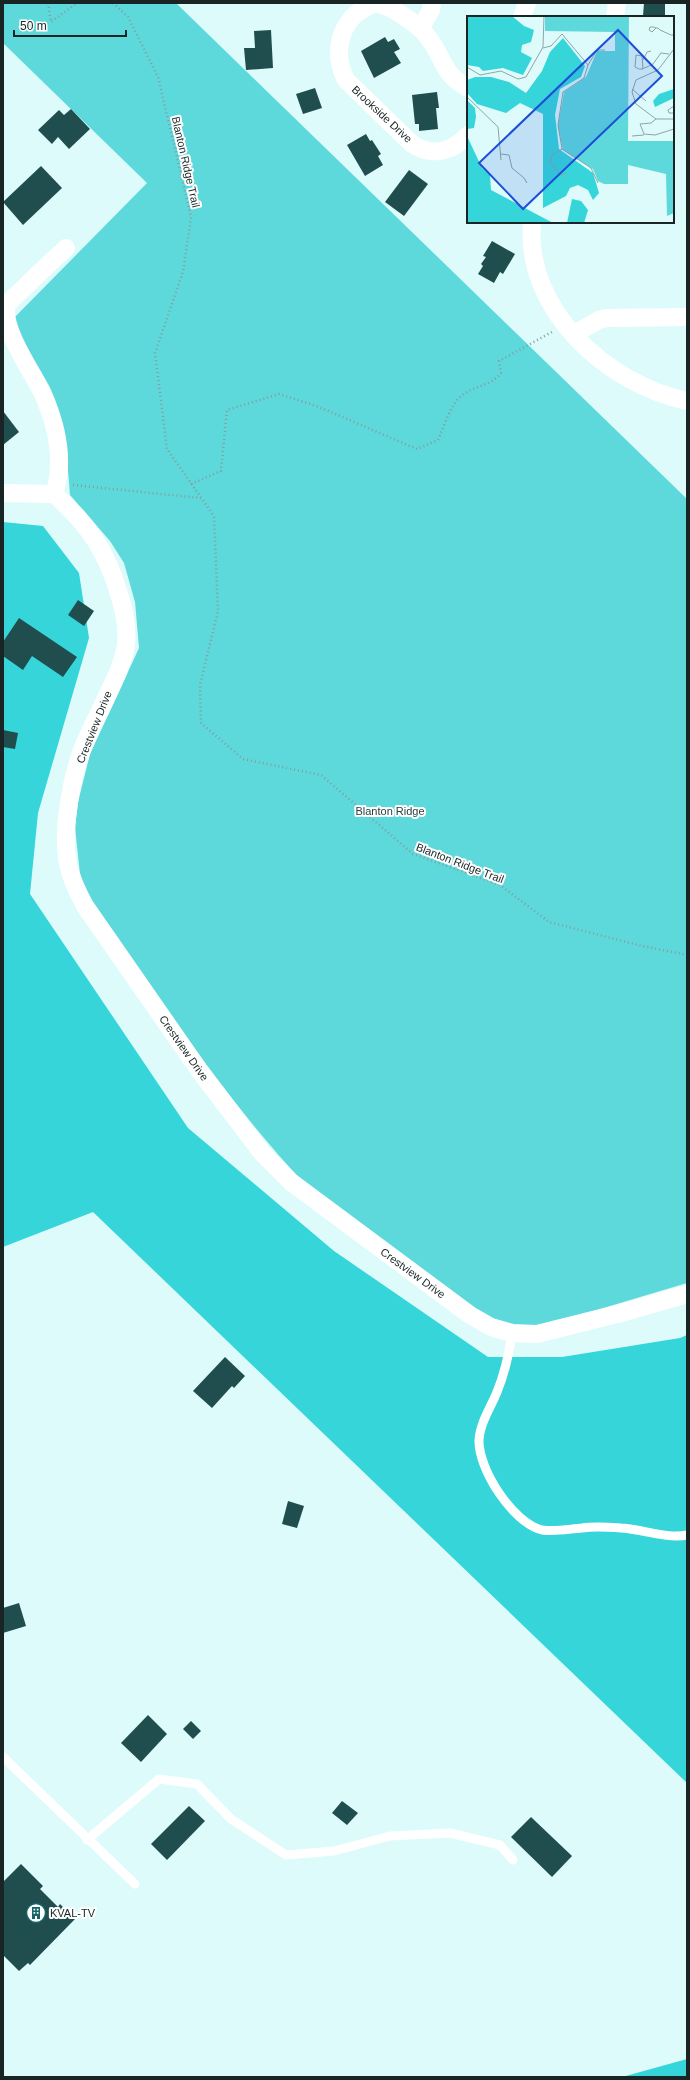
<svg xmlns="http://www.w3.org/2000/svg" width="690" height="2080" font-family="Arial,sans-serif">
  <rect width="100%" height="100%" fill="#ddfbfb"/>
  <path fill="#5dd9dc" d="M3,3H176L687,499V1283L560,1321L528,1327H509L488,1318L305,1184C225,1100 162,1001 94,908L81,884L75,827L78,802L90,754L139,648L135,602L124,563L110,541L70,495L67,458L10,322L147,183L3,43Z"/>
  <g fill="#35d5d9">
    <polygon points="3,522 43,526 79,573 89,638 38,813 30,894 188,1128 334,1251 488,1357 562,1357 680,1338 687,1335 687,1783 93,1212 3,1247"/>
    <polygon points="687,2059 687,2077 622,2077"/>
  </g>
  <g fill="#204e4f">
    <polygon points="644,3 665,3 665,16 643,16"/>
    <polygon points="271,30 273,68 246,70 244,48 255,48 254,31"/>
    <polygon points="385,37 388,42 394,39 400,49 394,52 401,63 374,78 361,51"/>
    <polygon points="315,88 322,108 303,114 296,94"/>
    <polygon points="437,92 439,108 436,108 438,129 419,131 419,124 415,124 412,95"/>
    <polygon points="71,109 90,129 69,149 58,137 52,144 38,130 59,110 64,115"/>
    <polygon points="366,134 370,141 372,140 381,154 378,156 383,165 365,176 347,145"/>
    <polygon points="41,166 62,188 23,225 3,202"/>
    <polygon points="409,170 428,184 404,216 385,202"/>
    <polygon points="492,241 515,254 503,274 500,272 494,283 478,274 483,266 481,264 486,257 483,256"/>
    <polygon points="3,411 19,432 3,445"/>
    <polygon points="78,600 94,611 84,626 68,615"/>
    <polygon points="19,618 77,657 63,677 32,656 23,670 3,656 3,642"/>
    <polygon points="3,730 18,733 15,749 3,747"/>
    <polygon points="225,1357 245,1376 234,1388 232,1386 212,1408 193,1391"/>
    <polygon points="288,1501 304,1506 297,1528 282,1524"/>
    <polygon points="19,1603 26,1626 3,1633 3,1608"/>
    <polygon points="148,1715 167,1734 141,1762 121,1743"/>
    <polygon points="191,1721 201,1731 193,1739 183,1729"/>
    <polygon points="342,1801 358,1813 347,1825 332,1813"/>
    <polygon points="189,1806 205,1821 167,1860 151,1844"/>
    <polygon points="531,1817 572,1856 552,1877 511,1837"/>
    <polygon points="21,1864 43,1886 40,1889 58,1907 60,1904 75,1919 30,1965 28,1963 19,1971 3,1955 3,1882"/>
  </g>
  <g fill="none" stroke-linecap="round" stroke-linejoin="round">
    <g stroke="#869c9c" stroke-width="2.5" stroke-dasharray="1 3" stroke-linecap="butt">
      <polyline points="48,3 51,22 77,3"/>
      <polyline points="113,3 128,17 158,77 191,217 183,272 155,353 167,449 214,516 218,611 200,685 201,723 243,759 321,775 413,854 500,885 549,922 642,946 687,955"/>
      <path d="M191,484L221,471L227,410L279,394L319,407L417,449L438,440C443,429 451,405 459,398C473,385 490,387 501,373L499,361L552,332"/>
      <polyline points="73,485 201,498"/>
    </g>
    <g stroke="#fff" stroke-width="9">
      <path d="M512,1333C509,1354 505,1373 497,1392C491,1407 480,1423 479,1440C478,1469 513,1523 542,1530C555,1532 569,1529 582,1528C595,1526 608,1527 621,1528C642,1529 666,1539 687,1535"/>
      <polyline points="3,1757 135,1884"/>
      <polyline points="87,1840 159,1779 197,1784 231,1819 286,1855 334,1851 390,1836 450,1833 500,1845 513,1860"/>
    </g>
    <g stroke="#fff" stroke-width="18">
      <polyline points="522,17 527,3"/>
      <polyline points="615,17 617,3"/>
      <polyline points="420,29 431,10 432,3"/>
      <path d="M468,88C441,74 444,56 427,36C420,26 388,3 376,4C373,4 368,6 365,8C353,14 344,26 341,38C337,54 339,66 346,80L412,144C432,157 452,152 468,135"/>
      <path d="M532,222C524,310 607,384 687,401"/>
      <polyline points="574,334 599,320 606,318 687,317"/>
      <polyline points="3,493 54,494"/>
      <path d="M54,494C88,524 106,550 119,594C124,610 128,627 126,644C124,664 109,691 101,709C93,725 85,740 80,756C70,786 62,834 68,864C71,879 78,893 85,906L199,1070L263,1154L291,1182L470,1315L491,1327L512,1333L537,1334L621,1313L687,1294"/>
      <path d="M54,494C65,461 57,426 43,394C33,373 0,327 7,305C12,298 20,292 26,286C39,273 53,260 66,248"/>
    </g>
  </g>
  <defs>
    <g id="building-ring" transform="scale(1)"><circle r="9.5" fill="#fff" stroke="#166567" stroke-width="1.5"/><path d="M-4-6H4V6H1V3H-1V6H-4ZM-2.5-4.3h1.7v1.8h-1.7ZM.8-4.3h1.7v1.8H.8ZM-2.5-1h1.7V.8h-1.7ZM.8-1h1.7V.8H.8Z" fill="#166567"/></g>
  </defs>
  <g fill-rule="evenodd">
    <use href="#building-ring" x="36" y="1913"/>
  </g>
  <g text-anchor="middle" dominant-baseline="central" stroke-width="4" stroke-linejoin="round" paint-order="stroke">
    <g font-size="11" fill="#192525" stroke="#fff">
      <text transform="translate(382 114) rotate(43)">Brookside Drive</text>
      <text transform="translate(186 162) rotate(77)">Blanton Ridge Trail</text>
      <text transform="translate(94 727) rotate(-68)">Crestview Drive</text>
      <text transform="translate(460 863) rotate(21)">Blanton Ridge Trail</text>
      <text transform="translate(184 1048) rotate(55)">Crestview Drive</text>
      <text transform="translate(413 1273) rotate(36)">Crestview Drive</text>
    </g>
    <g font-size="11" fill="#284142" stroke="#fff">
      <text x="390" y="811">Blanton Ridge</text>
    </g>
    <g font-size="11" fill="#192525" stroke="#fff" text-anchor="start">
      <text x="50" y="1913">KVAL-TV</text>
    </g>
  </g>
  <g transform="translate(467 16)">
    <rect width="207" height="207" fill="#ddfbfb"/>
    <path d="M78,0H162L161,125H207V197L200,200L199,158L161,149V168H137L131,165L126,153L96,134L91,110L97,76L119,61L130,35H148V16L78,15Z" fill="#5dd9dc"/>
    <path d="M0,0H45L57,10L67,14L64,26L55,29L54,36L65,42L56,59L36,52L16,55L12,51L0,49ZM96,22L118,50L114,61L93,73L88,99L92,133L126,157L132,177L126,184L121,174L111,169L103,172L99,180L76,192V98L53,87L39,97L10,88L0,77V64L8,61H24L42,66L59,77L75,55L83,36ZM207,73V82L188,91L186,85L192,78ZM0,84L8,92L9,101L7,112L0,113ZM0,120L15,152L23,159L24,174L86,207H0ZM105,183L114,185L121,194L117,207H100Z" fill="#35d5d9"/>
    <path fill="none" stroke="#8fa5a5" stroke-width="1" d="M189,12L185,16L182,14L183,11H187L189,12H191L193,14L204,19H207M76,32L84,30L95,18L121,49M207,33L191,54L169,64L165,76L169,88L189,103H207M176,44L180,36L184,35M121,49L117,62L96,76L91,109L95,133L124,152L131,167M121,49L130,34H138M0,51L13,59L34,55L51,63L59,61L76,31L77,0M176,53L175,40L169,39L168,51L172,53H176L177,52L180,51L186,48L194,37L202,38M165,73L179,85M0,81L31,111L34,144M207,90L201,94L202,97H207M189,103L184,107L173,108L177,118L188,119L207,113M165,120L177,119M95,133L85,139L83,147L94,159L100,157M34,138L42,139L45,152L57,162L60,167"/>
    <path fill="#1d4ed8" fill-opacity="0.15" stroke="#1d4ed8" stroke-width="2" d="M151,14L195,60L56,193L12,147Z"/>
    <rect width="207" height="207" fill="none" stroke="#192525" stroke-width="2"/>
  </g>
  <rect width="690" height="2080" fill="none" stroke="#192525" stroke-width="8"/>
  <path d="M14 30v6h112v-6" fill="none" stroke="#192525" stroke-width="2"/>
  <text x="20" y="30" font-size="12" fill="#192525" stroke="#ffffff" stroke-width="3" paint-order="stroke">50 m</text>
</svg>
